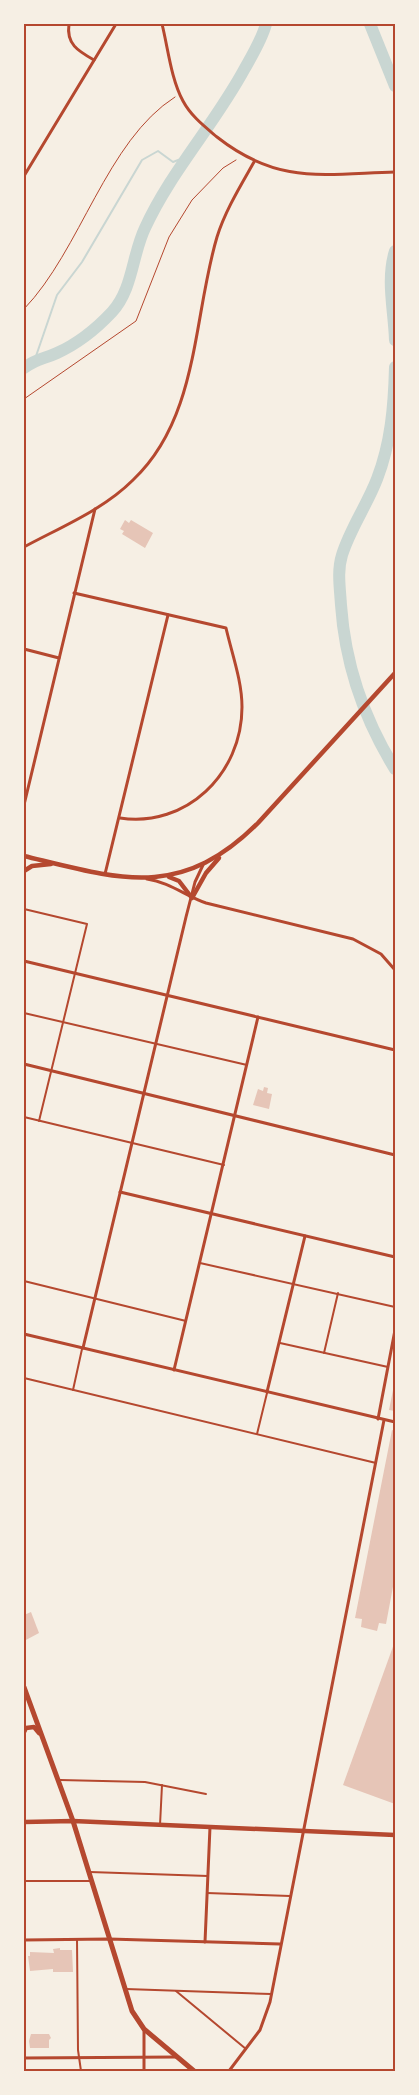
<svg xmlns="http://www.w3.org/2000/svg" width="419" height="2095" viewBox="0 0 419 2095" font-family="'Fira Sans Condensed',sans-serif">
<rect width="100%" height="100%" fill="#f6efe4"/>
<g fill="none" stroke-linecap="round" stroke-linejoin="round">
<polyline stroke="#c9d6d2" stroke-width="2" points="35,359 57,295 82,262 142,160 158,151 173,162 186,157"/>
<g stroke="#c9d6d2" stroke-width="12">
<polyline points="370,24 395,86"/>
<path d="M395,251C386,280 394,310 395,340"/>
<path d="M395,367C394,406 391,443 377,479C367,505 350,529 342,555C337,571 340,588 341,605C345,663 364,719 395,769"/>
<path d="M24,368C39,357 42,360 57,353C77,344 97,328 112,312C133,289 132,255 145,228C171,171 215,124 245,68C253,54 262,39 266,24"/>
</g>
</g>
<g fill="#e6c5b7">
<polygon points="125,520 129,523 131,520 153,533 145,548 122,534 124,531 120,529"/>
<polygon points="264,1087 268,1088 267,1093 272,1094 269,1109 253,1105 258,1089 263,1091"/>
<polygon points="394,1385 395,1385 395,1411 389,1410"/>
<polygon points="392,1430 395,1431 395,1576 386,1624 379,1623 377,1631 361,1627 362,1619 355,1618"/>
<polygon points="31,1612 39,1633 24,1641 24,1615"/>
<polygon points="395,1641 395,1804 343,1785"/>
<polygon points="60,1948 60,1950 72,1950 73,1972 53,1972 53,1969 30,1971 28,1956 30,1956 30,1952 54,1953 53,1949"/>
<polygon points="31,2034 49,2034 51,2038 49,2040 49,2048 30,2048 29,2041"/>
</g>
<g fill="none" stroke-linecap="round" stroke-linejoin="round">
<g stroke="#b5482f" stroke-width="1">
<path d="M24,309C81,250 106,141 175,97"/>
<polyline points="24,399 136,321 169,237 192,200 223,168 236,160"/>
</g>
<g stroke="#b5482f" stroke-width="2">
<polyline points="24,909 87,924 39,1121"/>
<polyline points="24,1013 247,1065"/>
<polyline points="24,1117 224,1165"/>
<polyline points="200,1263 395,1307"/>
<polyline points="24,1281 186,1321"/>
<polyline points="280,1343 388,1367"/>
<polyline points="324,1353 338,1293"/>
<polyline points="24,1378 376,1463"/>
<polyline points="73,1390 82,1349"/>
<polyline points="257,1434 267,1393"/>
<polyline points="60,1780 145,1782 206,1794"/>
<polyline points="160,1825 162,1785"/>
<polyline points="90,1872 208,1876"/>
<polyline points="24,1881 90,1881"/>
<polyline points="207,1893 290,1896"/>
<polyline points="77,1939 78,2050 81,2071"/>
<polyline points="126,1989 271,1994"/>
<polyline points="176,1991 246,2049"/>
</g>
<g stroke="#b5482f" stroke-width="3">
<path d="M69,24C66,44 78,51 94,60"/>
<path d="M162,24C168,48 171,79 183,101C191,116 204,126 217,137C278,185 323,174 395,172"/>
<polyline points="24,176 116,24"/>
<path d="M24,547C61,527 103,510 133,480C199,418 193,317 217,237C225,211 241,185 254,162"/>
<path d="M74,593L226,628C232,654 242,681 242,707C242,774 186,828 120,818"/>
<polyline points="24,649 59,658"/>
<polyline points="24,805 95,509"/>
<polyline points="105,874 168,615"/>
<path d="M147,879C169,882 186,896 206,903L353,939L381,954L395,970"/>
<polyline points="24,961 395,1050"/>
<polyline points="24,1064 395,1155"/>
<polyline points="120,1192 395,1257"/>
<polyline points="24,1334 395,1422"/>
<polyline points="83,1348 186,917 195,882 203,865"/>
<polyline points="174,1370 258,1017"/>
<polyline points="267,1392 305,1236"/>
<polyline points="378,1419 395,1330"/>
<polyline points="24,1940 109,1939 280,1944"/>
<polyline points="205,1942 210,1827"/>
<polyline points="144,2030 144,2071"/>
<polyline points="24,2058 177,2057"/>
<polyline points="229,2071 260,2030 270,2002 384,1420"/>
</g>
<polyline stroke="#b5482f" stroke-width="4.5" points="24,1732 26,1728 34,1727 39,1733"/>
<g stroke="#b5482f" stroke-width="4.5">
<path d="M24,856C119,879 180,901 258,823L395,673"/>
<polyline points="24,871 32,866 51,864"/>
<polyline points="169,877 179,881 192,898 206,873 219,858"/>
<polyline points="24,1822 73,1821 395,1835"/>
</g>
<polyline stroke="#b5482f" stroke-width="5" points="24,1687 73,1821 132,2011 144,2029 194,2071"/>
</g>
<rect width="419" height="2095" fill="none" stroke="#f6efe4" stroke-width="50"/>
<rect x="25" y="25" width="369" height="2045" fill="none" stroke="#b5482f" stroke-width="2"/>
</svg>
